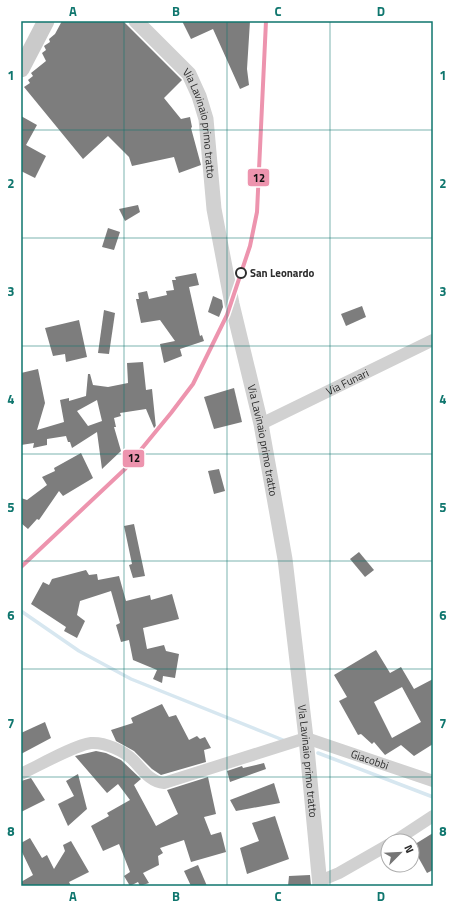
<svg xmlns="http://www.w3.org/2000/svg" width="454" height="907" viewBox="0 0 454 907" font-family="'Titillium Web',sans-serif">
<rect width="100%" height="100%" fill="#fff"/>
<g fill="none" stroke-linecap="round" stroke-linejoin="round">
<g stroke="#d7e7f0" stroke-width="3.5">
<polyline points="21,611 79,651 131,679 283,740"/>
<polyline points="318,753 433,797"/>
</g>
</g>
<g fill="#7d7d7d" fill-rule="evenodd">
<polygon points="62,21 123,21 182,80 164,98 181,119 190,117 192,127 191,128 201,165 179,173 174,157 132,166 129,157 108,136 83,159 24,87 30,83 28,80 33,76 31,73 46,61 42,53 46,50 44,46 50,42 49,39 55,34"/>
<polygon points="182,21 250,21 247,69 249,85 240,89 213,29 191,39"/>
<polygon points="21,116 37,125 26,145 46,156 35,178 21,171"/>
<polygon points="138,205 140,212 125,221 119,209"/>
<polygon points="108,228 120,232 114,250 102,247"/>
<polygon points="196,273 199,285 189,287 200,336 202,335 204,341 180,349 182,356 164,363 160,344 175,341 160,320 141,323 136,299 139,299 138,293 147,291 149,299 167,295 166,291 174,290 172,280 176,280 175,277"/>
<polygon points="213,296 222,300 223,307 219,317 208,312"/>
<polygon points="362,306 366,317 346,326 341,314"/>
<polygon points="104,310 115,313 109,354 98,353"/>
<polygon points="79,320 87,357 66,362 65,354 53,356 45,328"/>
<path d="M143,362L146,390L152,389L156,428H154L146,409L120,413L121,416L114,418L116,427H114L121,451L102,469L97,432L72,448L70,442H68L66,436L47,439V445L33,448L34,443L21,445L22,398L21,373L38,369L45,403L37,430L64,422L60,400L69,398V401L86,396L88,374H90L93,385L108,387L128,383L127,363ZM97,400L102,421L88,426L77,411Z"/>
<polygon points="234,388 242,422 214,429 204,397"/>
<polygon points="81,453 93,478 63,496 59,491 39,520 37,519 28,529 21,523 21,498 27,500 47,485 42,477 55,471 54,468"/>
<polygon points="219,469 225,491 214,494 208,471"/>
<polygon points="134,524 145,576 133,578 129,565 132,564 124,526"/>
<polygon points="359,552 374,570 365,577 350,559"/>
<polygon points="86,570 89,575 97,574 98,580 119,576 126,601 150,595 151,600 172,594 179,619 143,628 147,649 164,645 166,651 179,654 175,678 163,676 162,683 153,679 157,670 133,660 129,640 121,642 116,625 120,623 111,591 80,601 77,615 85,621 77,638 64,631 66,627 31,604 43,582 49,585 52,579"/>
<path d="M376,650L390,673L401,667L414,689L433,679V744L414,756L401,745L385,755L374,742L372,744L361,734L358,735L339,701L347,697L334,675ZM402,687L421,722L392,738L374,702Z"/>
<polygon points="162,704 169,717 176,715 189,740 197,736 200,739 205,737 211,748 204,750 206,762 161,775 152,769 134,751 116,741 111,730 133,723 131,718"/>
<polygon points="45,722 51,738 21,754 21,733"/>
<polygon points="96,751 106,753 121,760 141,779 134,785 156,826 178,814 167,790 208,777 216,814 204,817 211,835 221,832 226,852 191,862 184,840 160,848 163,853 158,856 159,865 143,873 149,883 140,886 138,882 130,886 124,876 130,872 119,844 103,851 91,826 109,816 107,813 130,800 118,784 107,793 75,756"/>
<polygon points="264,763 266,769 230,782 227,771 242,766 243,768"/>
<polygon points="78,774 87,809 68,826 58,804 74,796 66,781"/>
<polygon points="31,778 45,800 21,812 21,781"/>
<polygon points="274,783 280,803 236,811 230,800"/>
<polygon points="275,816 289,859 247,874 240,848 259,841 252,823"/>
<polygon points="433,833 433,870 427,873 412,846"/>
<polygon points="30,838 42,858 47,855 54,869 65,851 63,845 71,841 89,872 69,882 71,886 21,886 21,882 33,875 21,850 21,843"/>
<polygon points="198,865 207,886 191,886 184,871"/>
<polygon points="310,875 311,886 288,886 289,876"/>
</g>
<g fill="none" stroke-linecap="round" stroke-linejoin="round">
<g stroke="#d1d1d1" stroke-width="12">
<path id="s1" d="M261,424L433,340"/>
<path id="s2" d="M21,774C38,766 75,745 91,743C105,742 124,751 133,760C142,769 150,782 164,783L306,738L433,781"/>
<polyline points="395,841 433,816"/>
<polyline points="320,881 339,873 388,845"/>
</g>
<path stroke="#d1d1d1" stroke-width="15" id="s3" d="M136,21L189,74L199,96L206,119L214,209L232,304L261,424L285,559L306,738L320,886"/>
<polyline stroke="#cacaca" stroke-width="17" points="21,69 46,21"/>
<g stroke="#fff" stroke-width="7">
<polyline id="rail-1" points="21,567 125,469 171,413 193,384 227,315 250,246 257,212 266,21"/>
</g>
<use href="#rail-1" stroke="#ed94ae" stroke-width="4"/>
</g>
<path fill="none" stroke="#0f766e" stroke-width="1" stroke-opacity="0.55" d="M124,21V886M227,21V886M330,21V886M21,130H433M21,238H433M21,346H433M21,454H433M21,561H433M21,669H433M21,777H433"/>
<circle fill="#fff" stroke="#2c2c2c" stroke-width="2" cx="241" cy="273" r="5"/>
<g text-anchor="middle" stroke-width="4" stroke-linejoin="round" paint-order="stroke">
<g font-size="11" fill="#2c2c2c" stroke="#fff">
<text dy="4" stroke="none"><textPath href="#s3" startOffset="126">Via Lavinaio primo tratto</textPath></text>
<text dy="4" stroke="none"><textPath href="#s1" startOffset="96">Via Funari</textPath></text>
<text dy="4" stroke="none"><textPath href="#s3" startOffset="450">Via Lavinaio primo tratto</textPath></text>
<text dy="4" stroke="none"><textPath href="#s2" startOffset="379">Giacobbi</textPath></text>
<text dy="4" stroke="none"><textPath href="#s3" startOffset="774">Via Lavinaio primo tratto</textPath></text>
</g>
<g font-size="11" font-weight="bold" fill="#2c2c2c" stroke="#fff" text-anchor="start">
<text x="250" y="277">San Leonardo</text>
</g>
</g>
<g stroke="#fff" stroke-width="1.5">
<rect x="247" y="168" width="23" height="19" rx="4" fill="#ed94ae"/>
<rect x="122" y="449" width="23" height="19" rx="4" fill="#ed94ae"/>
</g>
<g font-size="11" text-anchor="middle" font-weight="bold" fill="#111">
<text x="259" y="182">12</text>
<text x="134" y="462">12</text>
</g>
<rect width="454" height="907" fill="none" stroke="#ffffff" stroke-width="44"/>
<g transform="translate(400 853) rotate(66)"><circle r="19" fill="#ffffff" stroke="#ababab"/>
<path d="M0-3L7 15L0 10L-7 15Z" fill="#767676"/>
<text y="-6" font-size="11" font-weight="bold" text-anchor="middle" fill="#2c2c2c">N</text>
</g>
<rect x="22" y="22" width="410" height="863" fill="none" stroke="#0f766e" stroke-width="1.5"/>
<g font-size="13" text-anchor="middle" font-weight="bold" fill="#0f766e">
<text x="73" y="16">A</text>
<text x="176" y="16">B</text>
<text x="278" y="16">C</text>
<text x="381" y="16">D</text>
<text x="11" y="80">1</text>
<text x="443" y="80">1</text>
<text x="11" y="188">2</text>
<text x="443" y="188">2</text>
<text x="11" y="296">3</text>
<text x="443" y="296">3</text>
<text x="11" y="404">4</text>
<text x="443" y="404">4</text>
<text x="11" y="512">5</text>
<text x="443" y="512">5</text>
<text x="11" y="620">6</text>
<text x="443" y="620">6</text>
<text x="11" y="728">7</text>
<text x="443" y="728">7</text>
<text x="11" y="836">8</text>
<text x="443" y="836">8</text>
<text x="73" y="901">A</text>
<text x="176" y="901">B</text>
<text x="278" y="901">C</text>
<text x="381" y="901">D</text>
</g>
</svg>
